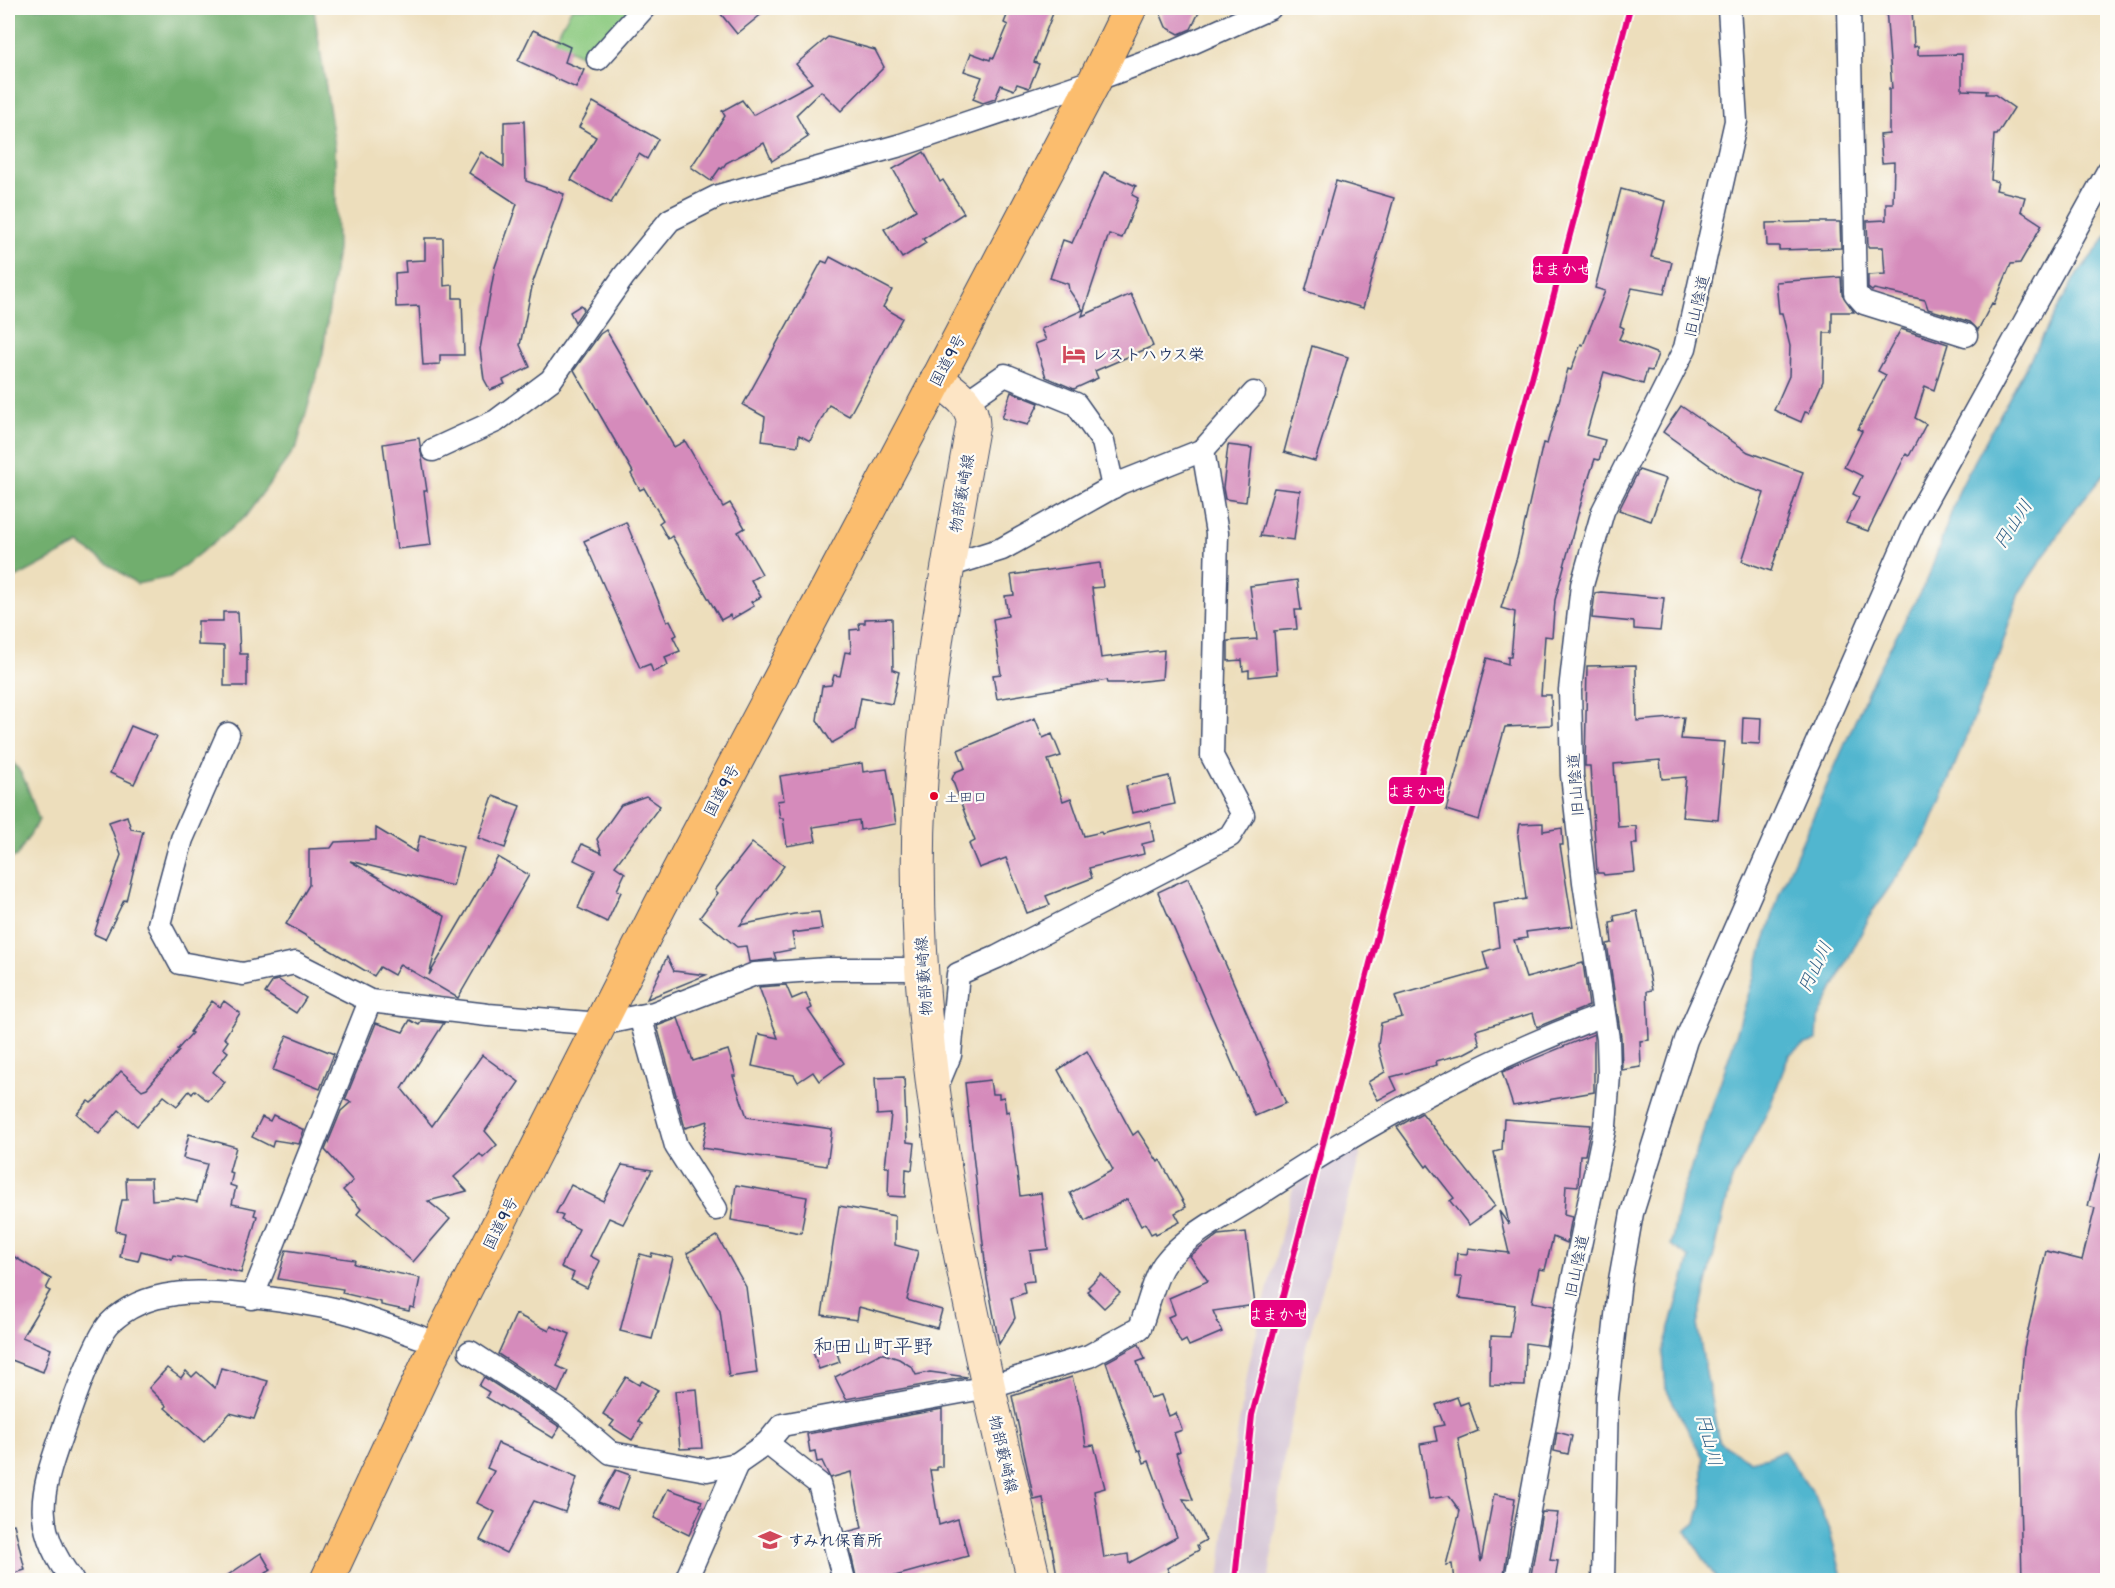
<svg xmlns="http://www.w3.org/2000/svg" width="2115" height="1588" viewBox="0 0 2115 1588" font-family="'Balsamiq Sans','Klee One',sans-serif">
<rect width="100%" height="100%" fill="#fdfcf7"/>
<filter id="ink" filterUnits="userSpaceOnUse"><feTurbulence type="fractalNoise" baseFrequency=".0167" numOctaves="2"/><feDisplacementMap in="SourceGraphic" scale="12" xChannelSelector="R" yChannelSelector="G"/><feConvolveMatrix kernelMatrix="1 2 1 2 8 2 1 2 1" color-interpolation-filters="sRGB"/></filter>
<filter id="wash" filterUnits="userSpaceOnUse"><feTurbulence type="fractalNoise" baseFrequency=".008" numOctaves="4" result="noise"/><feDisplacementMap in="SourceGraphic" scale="24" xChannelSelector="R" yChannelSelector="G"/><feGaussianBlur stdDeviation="1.35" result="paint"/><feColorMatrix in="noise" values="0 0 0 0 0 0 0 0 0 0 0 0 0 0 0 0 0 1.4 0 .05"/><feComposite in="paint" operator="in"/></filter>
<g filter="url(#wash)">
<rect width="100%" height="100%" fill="#eddebc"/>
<polygon fill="#cfbdd0" points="1351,1148 1361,1153 1306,1347 1283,1463 1269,1580 1219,1580 1231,1471 1249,1364 1293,1187"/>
<polygon fill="#8cca80" stroke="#547c6f" stroke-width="1.5" points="572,8 627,8 631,9 587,58 553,42"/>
<g fill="#71ae6e" stroke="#466e66" stroke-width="1.5">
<polygon points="8,8 311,8 314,10 335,146 337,248 323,353 297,446 245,517 170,577 137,584 79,544 8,582"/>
<path d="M8,759C25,769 32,802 39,820L17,856L8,860Z"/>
</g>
<polygon fill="#51b6cf" stroke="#367296" stroke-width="1.5" points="2107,236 2107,471 2076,508 2019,593 1998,658 1927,834 1872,912 1818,1019 1817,1041 1805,1044 1789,1055 1769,1109 1732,1179 1697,1325 1719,1442 1750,1461 1768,1457 1783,1450 1816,1498 1831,1535 1843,1580 1717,1580 1686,1531 1696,1523 1703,1498 1703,1458 1666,1389 1663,1351 1690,1258 1671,1245 1680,1200 1731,1051 1780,892 1876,673 1928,578 1960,488 2074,279"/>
<g id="blocks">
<g fill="#d58bbb">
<polygon points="716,8 769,8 737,34"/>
<polygon points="1010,8 1055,8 1034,62 1039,64 1029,88 1017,84 1014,90 1001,85 995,99 983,103 973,99 982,77 964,71 971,53 990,60 991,57 994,58 1008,25 1004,23"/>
<polygon points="1164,8 1201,8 1191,29 1179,34 1166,27 1161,15"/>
<polygon points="1886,8 1912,8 1914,47 1918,46 1918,55 1962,54 1962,90 1987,91 1986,94 1994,94 2014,108 1997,135 1994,135 1991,180 1998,182 1996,190 2025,197 2021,211 2042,225 2020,263 2011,264 1994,304 1992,303 1978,330 1970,322 1928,309 1925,300 1874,289 1872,291 1868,288 1868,275 1885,274 1883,247 1868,247 1867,221 1886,220 1886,203 1893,203 1894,162 1882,163 1880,135 1889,134 1889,89 1892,89"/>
<polygon points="533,30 570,47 565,62 584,70 576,88 518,61"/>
<polygon points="828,37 875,50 884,67 841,111 821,91 796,115 808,137 772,161 764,143 726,163 722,169 720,168 711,181 691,167 725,116 722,111 742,100 753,115 812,83 796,64"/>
<polygon points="593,102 658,139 647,159 639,154 611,203 571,180 596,137 579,127"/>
<polygon points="524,121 526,181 564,194 533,282 520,345 530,367 503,380 505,384 490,390 484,379 480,349 495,267 517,204 469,173 481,152 504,167 504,122"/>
<polygon points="924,152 940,182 943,180 964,213 923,239 926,243 902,258 884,229 916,210 893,169"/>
<polygon points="1104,172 1136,186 1132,195 1138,198 1122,238 1109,234 1082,316 1131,294 1153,346 1095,371 1098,378 1074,389 1046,377 1035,344 1046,340 1041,329 1083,310 1069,290 1068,284 1050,278 1063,240 1072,243"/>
<polygon points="1336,181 1394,198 1363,308 1305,291"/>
<polygon points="1621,189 1665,201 1651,257 1672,262 1664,294 1632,288 1620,326 1624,328 1619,339 1658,354 1652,371 1647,370 1643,384 1604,372 1586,435 1605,440 1599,460 1595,459 1584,492 1555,600 1552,637 1545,636 1541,695 1551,695 1552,725 1505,727 1479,820 1446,810 1487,658 1508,664 1508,657 1511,657 1515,612 1501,608 1517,557 1543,443 1547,444 1568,369 1571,370 1581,344 1583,345 1605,291 1595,288"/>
<polygon points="1811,222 1840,222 1841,248 1779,250 1779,246 1767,246 1766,223"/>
<polygon points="425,238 443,238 444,286 453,285 453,298 462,298 464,355 440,355 440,364 423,365 419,306 396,307 395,273 406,272 405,261 425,260"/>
<polygon points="830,257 892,290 883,307 902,318 849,416 829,405 810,441 799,435 798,446 762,441 765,417 743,405 822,261 827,263"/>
<polygon points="1841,277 1842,294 1854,312 1832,312 1832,333 1824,333 1823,381 1809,413 1805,412 1801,422 1774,410 1789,376 1790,346 1782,313 1779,313 1776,282"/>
<polygon points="581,305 584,309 575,322 570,312"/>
<polygon points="1901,329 1948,344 1934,390 1925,386 1915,418 1926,424 1909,456 1906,454 1868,531 1846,523 1859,497 1853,494 1862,476 1844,467 1862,431 1858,429 1886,375 1878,371"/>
<polygon points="606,330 674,447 685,441 723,507 730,503 745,528 738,532 762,574 751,580 761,597 751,602 754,606 732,619 730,615 721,620 672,536 668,539 659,523 663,520 644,488 640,490 631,474 633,472 574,370 600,334"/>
<polygon points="1312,346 1348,357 1315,461 1284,452"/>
<polygon points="1011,392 1039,403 1028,425 1002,418"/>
<polygon points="1681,406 1748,452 1803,472 1771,571 1742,561 1764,493 1735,483 1663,432"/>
<polygon points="419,438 427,491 424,491 431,545 397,549 383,444"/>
<polygon points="1228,445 1252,448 1246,502 1225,499 1223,488"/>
<polygon points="1639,470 1666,479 1651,521 1619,510"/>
<polygon points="1274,488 1300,491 1294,540 1260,536"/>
<polygon points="626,522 667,622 670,620 677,635 673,637 680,651 665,657 668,665 653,672 650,664 640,668 584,541"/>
<polygon points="1100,563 1103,587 1092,588 1101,658 1164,650 1162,679 1125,683 1108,683 1107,680 997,699 993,675 1001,674 993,619 1008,616 1005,596 1014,595 1011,575"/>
<polygon points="1297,580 1301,610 1295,610 1297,629 1274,631 1277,674 1249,677 1249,670 1243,671 1242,660 1228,661 1228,641 1257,639 1250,586"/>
<polygon points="1601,592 1664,598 1660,631 1634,629 1634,622 1592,618 1595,593"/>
<polygon points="223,612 238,612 240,654 247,654 247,686 224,686 224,646 198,645 198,621 223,621"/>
<polygon points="892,618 893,670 899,672 892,704 861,698 855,730 832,743 817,720 822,686 831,685 834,675 840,676 845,652 851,653 850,630 860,629 859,623 865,623 865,619"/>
<polygon points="1636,665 1637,721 1684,717 1681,739 1725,742 1718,820 1682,817 1686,777 1662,779 1660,760 1614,764 1618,827 1636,826 1637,844 1632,844 1635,872 1604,875 1603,873 1597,873 1590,766 1585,766 1587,666"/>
<polygon points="1743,717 1761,718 1760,744 1742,743"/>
<polygon points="1035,718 1043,738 1052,734 1061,756 1048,760 1063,801 1071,798 1084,836 1101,832 1102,834 1150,821 1154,841 1142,844 1144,854 1089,868 1092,878 1046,896 1050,905 1027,913 1006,858 979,868 969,844 975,841 952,779 955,772 965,768 958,750"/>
<polygon points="131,726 156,736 134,784 110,773"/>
<polygon points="862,763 863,772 887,769 896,824 860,830 859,820 813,827 816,841 787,846 783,818 780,818 777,801 784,800 780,776"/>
<polygon points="1169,776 1175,804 1132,813 1126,786"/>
<polygon points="493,796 520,806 505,848 478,838"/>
<polygon points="646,796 660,806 615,866 625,873 617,890 621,892 607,922 578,908 595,870 574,860 582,844 602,853 597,839 621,805"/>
<polygon points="127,816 131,829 143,831 126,901 124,900 105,939 94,934 121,855 109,822"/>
<polygon points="1543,823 1543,831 1562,828 1563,845 1560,845 1573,926 1526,932 1527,938 1514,940 1526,978 1583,963 1589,1006 1537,1027 1533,1013 1476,1030 1480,1045 1463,1054 1436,1061 1437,1065 1391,1077 1397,1090 1378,1100 1368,1082 1385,1072 1378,1046 1381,1023 1402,1017 1395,996 1488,970 1483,952 1499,947 1494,904 1526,899 1518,836 1520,824"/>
<polygon points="376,828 416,852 420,836 463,847 453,886 350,861 445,916 429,975 498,857 529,875 458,998 400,964 394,975 380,967 374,976 286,924 309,885 309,849 331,848 335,842 376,840"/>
<polygon points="752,843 784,866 740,925 794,914 819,912 822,929 792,933 795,949 774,953 776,959 749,962 746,946 737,947 700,917 718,893 715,890"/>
<polygon points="1188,878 1286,1103 1255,1116 1158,892"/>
<polygon points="1637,911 1652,990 1647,991 1649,1040 1640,1041 1641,1067 1622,1070 1621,1037 1607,944 1612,943 1610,923 1615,922 1614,916"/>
<polygon points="667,957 674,971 706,975 647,999"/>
<polygon points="279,980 306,998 296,1013 265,993 273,981"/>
<polygon points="786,985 792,999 806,993 812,1008 808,1010 844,1063 819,1081 813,1072 798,1082 794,1075 752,1066 759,1034 778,1038 759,987"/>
<polygon points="212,1001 220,1007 224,1001 240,1013 224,1038 228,1041 223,1048 228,1052 213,1072 225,1082 208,1101 195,1090 192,1094 189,1091 177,1106 164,1096 137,1126 119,1110 99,1134 77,1114 88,1101 91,1103 99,1096 121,1071 142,1090 147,1088 179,1051 177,1050 192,1033 190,1032"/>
<polygon points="678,1018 693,1061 728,1050 736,1076 733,1076 747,1117 832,1129 827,1166 702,1148 708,1121 685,1128 657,1026"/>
<polygon points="410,1020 419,1025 422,1021 444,1023 402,1089 432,1126 482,1055 519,1082 485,1131 497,1145 483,1158 480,1154 454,1177 467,1191 428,1201 450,1219 413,1262 357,1214 361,1209 343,1190 353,1181 325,1150 341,1111 351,1102 345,1100 376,1023 403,1032"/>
<polygon points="1594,1034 1594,1092 1513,1106 1502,1072"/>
<polygon points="287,1035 334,1054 320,1089 273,1070"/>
<polygon points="1087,1051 1133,1135 1138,1131 1158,1162 1160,1160 1186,1207 1175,1213 1180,1222 1156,1234 1155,1232 1151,1234 1145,1223 1141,1226 1127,1199 1085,1221 1070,1193 1113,1170 1058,1070"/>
<polygon points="904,1077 907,1142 915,1143 912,1170 906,1169 905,1197 888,1196 889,1167 885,1167 891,1114 877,1115 875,1078"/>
<polygon points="990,1080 992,1094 999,1094 999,1098 1004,1097 1006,1112 1009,1111 1020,1196 1041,1193 1048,1249 1030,1251 1034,1281 1023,1282 1025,1293 1011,1298 1015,1318 999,1344 987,1279 965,1083"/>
<polygon points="1422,1113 1495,1206 1469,1225 1450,1201 1454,1198 1428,1165 1426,1167 1397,1127"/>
<polygon points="273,1115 304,1130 299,1144 274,1140 272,1147 252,1137 262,1117 270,1121"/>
<polygon points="1504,1119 1591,1125 1585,1155 1580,1155 1578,1186 1566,1185 1564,1215 1572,1217 1567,1243 1553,1237 1545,1270 1539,1269 1532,1302 1554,1306 1546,1346 1526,1343 1525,1386 1490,1385 1491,1336 1510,1337 1515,1305 1459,1298 1462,1277 1455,1277 1457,1253 1467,1254 1468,1248 1509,1253 1499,1211 1509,1225 1494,1152 1502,1150"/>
<polygon points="189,1134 236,1147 229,1172 233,1173 230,1185 236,1187 232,1204 256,1209 254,1215 257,1216 241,1273 184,1257 173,1255 172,1259 141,1251 138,1261 120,1257 125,1233 116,1231 116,1227 122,1200 127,1200 126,1178 151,1178 152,1200 177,1198 197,1202 207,1164 183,1158"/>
<polygon points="2101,1154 2108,1155 2108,1458 2102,1458 2104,1500 2108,1499 2108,1581 2022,1581 2018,1411 2024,1348 2046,1251 2082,1260 2095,1208 2088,1206"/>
<polygon points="622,1165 652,1170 623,1224 609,1218 590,1256 600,1261 587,1288 571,1280 574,1273 561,1267 579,1229 561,1220 563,1216 556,1213 571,1185 603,1201"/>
<polygon points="736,1185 807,1197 801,1233 731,1220"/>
<polygon points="839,1206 895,1216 895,1245 918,1251 907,1300 942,1310 937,1328 859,1307 857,1320 822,1315"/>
<polygon points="1246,1232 1255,1305 1213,1311 1222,1332 1189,1346 1186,1340 1181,1343 1168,1317 1175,1314 1169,1298 1208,1281 1190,1256 1218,1235"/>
<polygon points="717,1236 746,1287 757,1373 729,1377 720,1311 687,1253"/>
<polygon points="286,1250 355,1260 354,1264 420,1278 414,1308 410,1307 409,1311 381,1305 381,1302 342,1293 343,1289 278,1279"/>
<polygon points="8,1253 51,1279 46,1289 50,1291 22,1337 51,1349 43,1372 9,1359 8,1361"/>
<polygon points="652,1253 673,1258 652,1339 620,1331 640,1254 651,1257"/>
<polygon points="1101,1274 1120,1293 1104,1308 1087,1291 1090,1289 1088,1287"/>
<polygon points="516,1314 549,1331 551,1326 570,1334 557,1366 568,1371 558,1393 498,1354"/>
<polygon points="834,1344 840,1362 819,1369 813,1352"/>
<polygon points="1139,1344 1145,1359 1137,1362 1150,1398 1161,1395 1169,1416 1176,1413 1182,1430 1174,1433 1180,1451 1176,1453 1193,1500 1183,1499 1206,1540 1197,1545 1199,1550 1167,1568 1169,1572 1154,1581 1058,1581 1043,1498 1034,1500 1012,1396 1072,1377 1080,1406 1086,1446 1094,1445 1105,1488 1094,1491 1104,1558 1128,1554 1129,1563 1177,1537 1149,1461 1144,1463 1140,1450 1137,1451 1106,1362"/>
<polygon points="881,1353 899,1359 912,1367 916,1375 930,1372 967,1377 846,1399 835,1377"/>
<polygon points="167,1368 181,1378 186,1371 192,1377 197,1372 215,1388 221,1368 268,1381 254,1419 230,1413 204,1442 165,1408 167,1406 149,1388"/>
<polygon points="484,1377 560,1427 553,1438 486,1397 489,1392 479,1386"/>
<polygon points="626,1377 639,1385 642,1381 658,1390 638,1421 642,1424 632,1440 610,1426 614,1421 603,1414"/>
<polygon points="697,1389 702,1448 680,1449 675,1391"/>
<polygon points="1457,1397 1460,1405 1468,1402 1478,1431 1458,1439 1481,1562 1494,1494 1515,1498 1503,1581 1454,1581 1452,1564 1446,1565 1460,1511 1449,1496 1429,1499 1420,1444 1437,1441 1434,1427 1444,1425 1436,1405"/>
<polygon points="942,1409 942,1467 937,1467 937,1470 930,1470 939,1525 958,1519 968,1556 877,1581 857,1581 846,1532 862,1528 851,1472 830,1478 822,1461 817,1462 815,1451 810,1452 807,1434"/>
<polygon points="1557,1432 1572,1436 1568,1454 1554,1451"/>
<polygon points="498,1443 577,1478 565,1512 534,1501 506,1553 480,1540 495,1512 477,1503 494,1471 487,1468"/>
<polygon points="616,1470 630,1475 617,1509 598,1502"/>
<polygon points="668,1489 702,1501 700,1506 702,1507 689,1535 654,1518"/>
<polygon points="1542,1512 1558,1513 1550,1560 1558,1561 1555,1581 1530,1581"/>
<polygon points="14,1524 25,1570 8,1575 8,1525"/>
<polygon points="261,1553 271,1570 254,1581 219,1581"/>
</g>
</g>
</g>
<g filter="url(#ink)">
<use href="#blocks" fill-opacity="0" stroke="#3a496c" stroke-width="1.5"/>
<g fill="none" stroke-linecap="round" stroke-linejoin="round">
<g stroke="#3a496c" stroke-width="25">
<g id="street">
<polyline points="1849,8 1855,293 1864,303 1966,335"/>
<polyline points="598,59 644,8"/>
<polyline points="966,402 1005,375 1076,404 1103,442 1113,487"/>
<polyline points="433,450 496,421 551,380 624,276 670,220 718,196 901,145 1095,80 1174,51 1270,8"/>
<polyline points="948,566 1002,549 1120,483 1203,450 1254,393"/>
<polyline points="228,734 182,839 159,924 180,963 243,974 295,963 370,1001 488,1015 601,1024 654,1013 755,974 828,969 922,969"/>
<polyline points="640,1016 676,1146 716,1209"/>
<polyline points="935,1091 950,1055 958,974 997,957 1230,836 1243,815 1212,756 1217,533 1203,450"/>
<polyline points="252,1298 370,1001"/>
<path d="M470,1352L565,1414L611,1453L707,1470L737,1464L767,1443L782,1425L988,1387L1089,1356L1140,1328C1147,1310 1154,1278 1164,1264C1186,1235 1225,1216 1255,1197C1365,1125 1481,1060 1604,1015"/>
<polyline points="767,1443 819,1484 844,1580"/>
<path d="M72,1580C32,1527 40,1495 61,1436C69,1413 95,1338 110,1323C127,1306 151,1297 175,1294C212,1288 305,1302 342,1311C368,1318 394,1328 420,1337"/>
<polyline points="686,1580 737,1464"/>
<polyline points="1516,1580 1564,1322 1605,1126 1609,1075 1608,1039 1584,882 1572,775 1570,690 1582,585 1603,511 1685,348 1736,121 1729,8"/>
<polyline points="1603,1580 1607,1397 1620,1280 1632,1213 1686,1040 1913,524 2108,171"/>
</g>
</g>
<g stroke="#3a496c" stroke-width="35">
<path id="secondary" d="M937,379C953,392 973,402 973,424C951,548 927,671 920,797C906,1064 973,1323 1034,1580"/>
</g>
<g stroke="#3a496c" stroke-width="35">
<polyline id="highway" points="327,1580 428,1363 660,906 1095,80 1130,8"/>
</g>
<use href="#street" stroke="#fff" stroke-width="22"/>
<use href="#secondary" stroke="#fde5c5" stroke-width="33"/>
<use href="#highway" stroke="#fbbd6e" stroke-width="33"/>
<g stroke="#fdfcf7" stroke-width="10">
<polyline id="rail-1" points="1235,1580 1252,1415 1398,856 1532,378 1630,8"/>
</g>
<use href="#rail-1" stroke="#e5007d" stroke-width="6"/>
</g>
</g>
<defs>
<g id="hotel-bare" transform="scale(1.8)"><path d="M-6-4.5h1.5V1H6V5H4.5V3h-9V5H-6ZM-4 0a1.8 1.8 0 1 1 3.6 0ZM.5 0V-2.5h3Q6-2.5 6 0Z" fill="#d1495b" stroke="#fdfcf7" stroke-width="2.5" paint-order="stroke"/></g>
<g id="school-bare" transform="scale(1.8)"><path d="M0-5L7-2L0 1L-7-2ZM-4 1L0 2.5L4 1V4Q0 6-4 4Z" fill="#d1495b" stroke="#fdfcf7" stroke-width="2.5" paint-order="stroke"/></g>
</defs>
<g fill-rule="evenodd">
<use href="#hotel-bare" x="1074" y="354"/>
<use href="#school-bare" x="770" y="1540"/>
</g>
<circle fill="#e4002b" stroke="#fdfcf7" stroke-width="2" cx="934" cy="796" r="5"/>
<g text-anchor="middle" stroke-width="4.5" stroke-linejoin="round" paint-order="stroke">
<g font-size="14" fill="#1b2f5e" stroke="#fdfcf7" text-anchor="start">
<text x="945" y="802">土田口</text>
</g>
<g font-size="16" fill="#1b2f5e" stroke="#fdfcf7">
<text transform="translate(1696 306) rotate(-77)" y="6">旧山陰道</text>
<text transform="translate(947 360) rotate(-62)" y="6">国道9号</text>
<text transform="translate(961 493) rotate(-80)" y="6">物部藪崎線</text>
<text transform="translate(1575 785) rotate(-94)" y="6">旧山陰道</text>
<text transform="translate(721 790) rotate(-62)" y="6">国道9号</text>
<text transform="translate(923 976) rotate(-94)" y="6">物部藪崎線</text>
<text transform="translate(500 1223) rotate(-63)" y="6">国道9号</text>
<text transform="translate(1576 1266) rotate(-78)" y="6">旧山陰道</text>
<text transform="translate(1004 1454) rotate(77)" y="6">物部藪崎線</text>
</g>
<g font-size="16" font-weight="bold" fill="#1b2f5e" stroke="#fdfcf7" text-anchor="start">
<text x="1092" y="360">レストハウス栄</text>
<text x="788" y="1546">すみれ保育所</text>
</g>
<g font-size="18" font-style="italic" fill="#2e5e86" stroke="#fdfcf7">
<text transform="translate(2013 524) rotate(-57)" y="6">円山川</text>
<text transform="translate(1815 967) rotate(-64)" y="6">円山川</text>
<text transform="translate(1709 1440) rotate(75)" y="6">円山川</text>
</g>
<g font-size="20" fill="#1b2f5e" stroke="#fdfcf7">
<text x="873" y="1353">和田山町平野</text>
</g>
</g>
<g stroke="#fdfcf7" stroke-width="2">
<rect x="1532" y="255" width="57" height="29" rx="6" fill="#e5007d"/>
<rect x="1388" y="776" width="57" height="29" rx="6" fill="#e5007d"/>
<rect x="1250" y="1299" width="57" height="29" rx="6" fill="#e5007d"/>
</g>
<g font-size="16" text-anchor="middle" font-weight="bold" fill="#fff">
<text x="1561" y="275">はまかぜ</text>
<text x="1416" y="797">はまかぜ</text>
<text x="1278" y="1320">はまかぜ</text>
</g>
<rect width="2115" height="1588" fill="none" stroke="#fdfcf7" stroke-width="30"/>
</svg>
